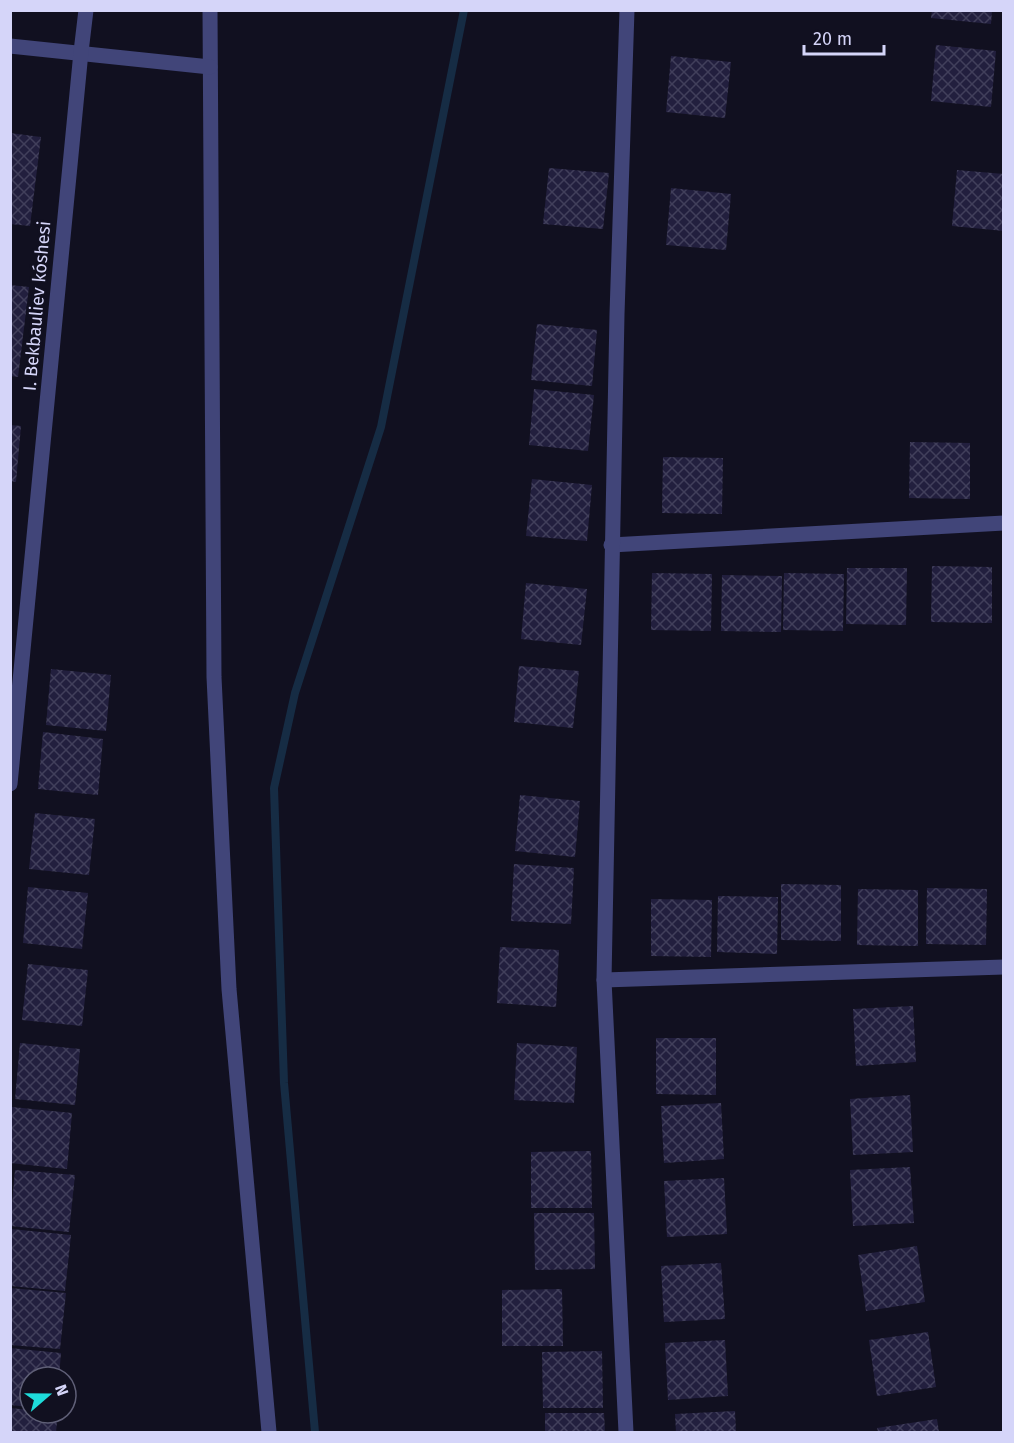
<svg xmlns="http://www.w3.org/2000/svg" width="1014" height="1443" viewBox="0 0 1014 1443" font-family="'Fira Sans',sans-serif">
<defs>
<pattern id="building-cross-hatch" width="8" height="8" patternUnits="userSpaceOnUse" patternTransform="scale(1.5)"><rect width="8" height="8" fill="#221f3e"/><path d="M0 0l8 8M0 8l8-8" fill="none" stroke="#413f5b"/></pattern>
</defs>
<rect width="100%" height="100%" fill="#111020"/>
<g fill="none" stroke-linecap="round" stroke-linejoin="round">
<polyline stroke="#162c44" stroke-width="8" points="315,1432 284,1083 274,788 295,693 381,427 464,10"/>
</g>
<g fill="url(#building-cross-hatch)">
<polygon points="932,10 992,10 991,24 931,18"/>
<polygon points="936,45 996,51 991,107 931,101"/>
<polygon points="671,56 731,62 725,118 666,112"/>
<polygon points="10,133 41,137 30,226 10,224"/>
<polygon points="549,168 609,173 603,229 543,224"/>
<polygon points="957,170 1004,174 1004,231 952,226"/>
<polygon points="671,188 731,194 726,250 666,245"/>
<polygon points="10,285 29,287 18,377 10,376"/>
<polygon points="537,324 597,330 592,386 531,380"/>
<polygon points="534,389 594,395 588,451 529,445"/>
<polygon points="10,425 21,426 16,482 10,481"/>
<polygon points="910,442 970,443 970,499 909,498"/>
<polygon points="663,457 723,458 722,514 662,513"/>
<polygon points="532,479 592,485 587,541 526,536"/>
<polygon points="932,566 992,567 992,623 931,622"/>
<polygon points="847,568 907,568 906,625 846,624"/>
<polygon points="652,573 712,574 711,631 651,630"/>
<polygon points="784,573 844,574 843,631 783,630"/>
<polygon points="722,575 782,576 781,632 721,631"/>
<polygon points="526,583 587,589 581,645 521,639"/>
<polygon points="519,666 579,671 573,728 514,722"/>
<polygon points="51,669 111,675 106,731 46,725"/>
<polygon points="43,732 103,739 98,795 38,789"/>
<polygon points="520,795 580,801 575,857 515,851"/>
<polygon points="35,813 95,819 89,875 29,869"/>
<polygon points="514,864 574,868 571,924 511,921"/>
<polygon points="781,884 841,885 841,941 781,940"/>
<polygon points="28,887 88,893 82,949 23,943"/>
<polygon points="927,888 987,889 986,945 926,944"/>
<polygon points="858,889 918,890 918,946 857,945"/>
<polygon points="718,896 778,897 777,954 717,952"/>
<polygon points="651,899 712,900 711,957 651,956"/>
<polygon points="500,947 559,950 556,1007 497,1003"/>
<polygon points="28,964 88,970 82,1026 22,1020"/>
<polygon points="913,1006 916,1062 856,1066 853,1009"/>
<polygon points="656,1038 716,1038 716,1095 656,1094"/>
<polygon points="20,1043 80,1049 75,1105 15,1099"/>
<polygon points="517,1043 577,1047 574,1103 514,1100"/>
<polygon points="910,1095 913,1152 853,1155 850,1099"/>
<polygon points="721,1103 724,1159 664,1163 661,1106"/>
<polygon points="12,1107 72,1113 67,1169 10,1163"/>
<polygon points="591,1151 592,1208 531,1208 531,1152"/>
<polygon points="910,1167 914,1223 853,1226 850,1170"/>
<polygon points="15,1170 75,1175 69,1232 10,1226"/>
<polygon points="724,1178 727,1234 667,1237 664,1181"/>
<polygon points="534,1213 594,1213 595,1269 535,1270"/>
<polygon points="11,1229 71,1235 65,1291 10,1286"/>
<polygon points="917,1246 925,1302 866,1311 858,1255"/>
<polygon points="721,1263 725,1319 664,1322 661,1266"/>
<polygon points="10,1288 66,1293 60,1349 10,1345"/>
<polygon points="562,1289 563,1346 502,1346 502,1290"/>
<polygon points="928,1332 936,1387 877,1396 869,1340"/>
<polygon points="725,1340 728,1396 668,1400 665,1343"/>
<polygon points="10,1348 61,1353 59,1377 30,1377 30,1407 10,1405"/>
<polygon points="602,1351 603,1408 543,1408 542,1352"/>
<polygon points="10,1408 30,1410 30,1413 58,1413 56,1432 10,1432"/>
<polygon points="735,1411 736,1432 676,1432 675,1414"/>
<polygon points="545,1413 604,1413 605,1432 545,1432"/>
<polygon points="937,1419 939,1432 878,1432 877,1428"/>
</g>
<g fill="none" stroke-linecap="round" stroke-linejoin="round">
<g stroke="#414579" stroke-width="15">
<polyline points="210,10 214,677 229,989 269,1432"/>
<polyline points="10,46 210,67"/>
<polyline points="611,545 1004,523"/>
<polyline points="10,784 81,52 86,10"/>
<polyline points="604,980 1004,967"/>
<polyline points="626,1432 604,980 617,314 627,10"/>
</g>
</g>
<g text-anchor="middle" stroke-width="5" stroke-linejoin="round" paint-order="stroke">
<g font-size="18" fill="#d5d5f9" stroke="#111020">
<text transform="translate(37 306) rotate(-85)" y="6">I. Bekbauliev kóshesi</text>
</g>
</g>
<rect width="1014" height="1443" fill="none" stroke="#d5d5f9" stroke-width="24"/>
<g transform="translate(48 1395) rotate(70)"><circle r="28" fill="#111020" stroke="#5f5f77" stroke-width="1.5"/>
<path d="M0-4.5L10 22L0 15L-10 22Z" fill="#1edcdb"/>
<text y="-9" font-size="16" font-weight="bold" text-anchor="middle" fill="#d5d5f9">N</text>
</g>
<path d="M804 45v9h80v-9" fill="none" stroke="#d5d5f9" stroke-width="3"/>
<text x="813" y="45" font-size="18" fill="#d5d5f9" stroke="#111020" stroke-width="4.5" paint-order="stroke">20 m</text>
</svg>
